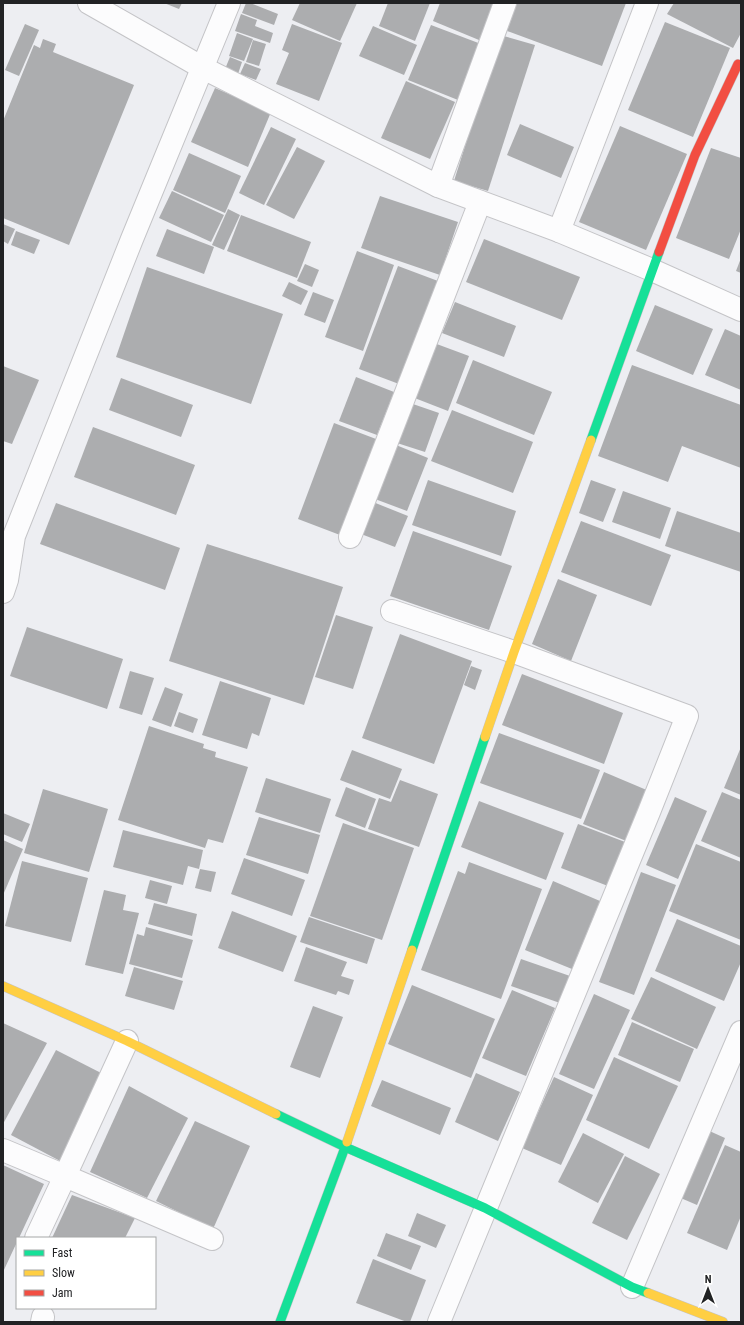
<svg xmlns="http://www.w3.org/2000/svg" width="744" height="1325" viewBox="0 0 744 1325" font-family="'Roboto Condensed',sans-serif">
<rect width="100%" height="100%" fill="#edeef2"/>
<g fill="#acadaf">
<polygon points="164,3 182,3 179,9"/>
<polygon points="246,3 250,3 278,14 274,25 242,13"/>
<polygon points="300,3 357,3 340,41 292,20"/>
<polygon points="388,3 430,3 415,41 379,26"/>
<polygon points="440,3 495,3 479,40 433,21"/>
<polygon points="517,3 626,3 602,66 507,31"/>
<polygon points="674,3 741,3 741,33 733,48 667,14"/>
<polygon points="241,14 257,20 255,26 273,33 270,43 235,31"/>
<polygon points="665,22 730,48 693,137 628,110"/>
<polygon points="25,24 39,30 19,76 5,70"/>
<polygon points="292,24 342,43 319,101 276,84 289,53 282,50"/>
<polygon points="431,25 481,44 458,100 408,80"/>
<polygon points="373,26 417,45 404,75 359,56"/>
<polygon points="237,33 253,39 244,61 229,56"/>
<polygon points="500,35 535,45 488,191 454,181"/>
<polygon points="43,39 56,44 53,52 134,85 69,245 3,218 3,121 34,45 40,48"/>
<polygon points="253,40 266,44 259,66 246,62"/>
<polygon points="230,57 242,62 238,74 225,69"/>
<polygon points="245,63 261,69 256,80 240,74"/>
<polygon points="406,81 455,102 430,159 381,138"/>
<polygon points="215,88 271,112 248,167 191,142"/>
<polygon points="520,124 574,147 561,178 507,155"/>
<polygon points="620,126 687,154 646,250 579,222"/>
<polygon points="271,127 296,139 264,205 239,193"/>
<polygon points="297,147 325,161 294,219 266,205"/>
<polygon points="711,148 741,158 741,229 729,259 676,238"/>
<polygon points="189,153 241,176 225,213 173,190"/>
<polygon points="172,191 224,215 211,242 159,218"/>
<polygon points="380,196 458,222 440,275 361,248"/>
<polygon points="228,209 240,215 224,250 212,245"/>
<polygon points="241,215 311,242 297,278 227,251"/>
<polygon points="3,224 15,229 8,244 3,241"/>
<polygon points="167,229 214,247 204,274 156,256"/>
<polygon points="16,231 40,240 34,254 11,245"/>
<polygon points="484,239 580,277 562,320 466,282"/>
<polygon points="357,251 394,265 363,351 325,337"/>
<polygon points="741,258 741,273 736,271"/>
<polygon points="305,264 319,270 312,287 297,281"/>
<polygon points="398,266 438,281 399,384 359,369"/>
<polygon points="147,267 283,314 251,404 116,357"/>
<polygon points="289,282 308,291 301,305 282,296"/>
<polygon points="313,292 334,300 325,323 304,315"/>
<polygon points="455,302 516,326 504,357 442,333"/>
<polygon points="655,305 713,329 693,375 636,351"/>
<polygon points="725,329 741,336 741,390 705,375"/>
<polygon points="434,343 469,356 448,411 412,397"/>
<polygon points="473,360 552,392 534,435 456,403"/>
<polygon points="632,365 741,405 741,468 682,446 668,482 598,456"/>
<polygon points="3,366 39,380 12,444 3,441"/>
<polygon points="356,377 394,392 377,435 339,421"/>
<polygon points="121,378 193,405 181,437 109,410"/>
<polygon points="410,403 439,413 425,452 397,443"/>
<polygon points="452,410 533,442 513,493 431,461"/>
<polygon points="334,423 376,439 340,535 298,519"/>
<polygon points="93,427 195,465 176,515 74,477"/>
<polygon points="396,445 428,458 407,511 375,499"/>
<polygon points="428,480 516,511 501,556 412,525"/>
<polygon points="591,480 616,489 603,522 579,513"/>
<polygon points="623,491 671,508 660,539 612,522"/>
<polygon points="373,502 408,516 395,547 361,534"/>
<polygon points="56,503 180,548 165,590 40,544"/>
<polygon points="677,511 741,533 741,572 665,546"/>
<polygon points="581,521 671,555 651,606 561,572"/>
<polygon points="413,531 512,566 489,630 390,596"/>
<polygon points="207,544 343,587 304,705 169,661"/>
<polygon points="558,579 597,595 571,661 532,644"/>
<polygon points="336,615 373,627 353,689 315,677"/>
<polygon points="27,627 123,659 107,709 10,676"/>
<polygon points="400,634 472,661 434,764 362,738"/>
<polygon points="471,666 482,670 475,690 464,685"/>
<polygon points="130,671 154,678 142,715 119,708"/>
<polygon points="522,674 623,713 604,764 502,725"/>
<polygon points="220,681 271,698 259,736 252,733 247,749 202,735"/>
<polygon points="165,687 183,694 171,727 152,720"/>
<polygon points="179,712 198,719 193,733 174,726"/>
<polygon points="149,726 204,744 203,748 216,752 215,757 248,767 223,843 208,839 205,848 118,820"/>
<polygon points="499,733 600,770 581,819 480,783"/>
<polygon points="741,747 741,795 724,788"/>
<polygon points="352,750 402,769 390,799 340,780"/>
<polygon points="604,772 649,791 629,842 583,824"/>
<polygon points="266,778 331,799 320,833 255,812"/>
<polygon points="400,780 438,794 419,847 368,829 379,798 391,802"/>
<polygon points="346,787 376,799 365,828 335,816"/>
<polygon points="43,789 108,809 89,872 24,853"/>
<polygon points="722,792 741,800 741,858 701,841"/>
<polygon points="675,797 707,811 678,879 646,865"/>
<polygon points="479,801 564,833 546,880 461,847"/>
<polygon points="3,813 30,824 22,842 3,834"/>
<polygon points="259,817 320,835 308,874 246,855"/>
<polygon points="343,823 414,848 382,940 310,916"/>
<polygon points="578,824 625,842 608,886 561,868"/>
<polygon points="123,830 203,850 199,869 188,866 183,885 113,867"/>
<polygon points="3,840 23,849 3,895"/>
<polygon points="696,844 741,862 741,940 669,911"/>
<polygon points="244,858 305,880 292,916 231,894"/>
<polygon points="22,861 88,878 71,942 5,926"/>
<polygon points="469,862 542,889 501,999 421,970 458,871 465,874"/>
<polygon points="200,869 216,872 211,892 195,888"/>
<polygon points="641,872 676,885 634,995 599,982"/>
<polygon points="150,880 172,886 167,904 145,898"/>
<polygon points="553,881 600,901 572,969 525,950"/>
<polygon points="104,890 126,895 123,910 139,913 123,974 85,965"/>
<polygon points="154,903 197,914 192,936 148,924"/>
<polygon points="232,911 297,936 283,972 218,948"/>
<polygon points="309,917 375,939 367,964 300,942"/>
<polygon points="677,919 741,946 741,962 724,1001 655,971"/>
<polygon points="146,927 193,940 182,978 129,964 137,934 144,936"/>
<polygon points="306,947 347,962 341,976 354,980 349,995 338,991 336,995 294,981"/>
<polygon points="521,959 570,976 560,1003 511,986"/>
<polygon points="134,967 183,981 174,1010 125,996"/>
<polygon points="651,977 716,1007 697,1049 631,1019"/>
<polygon points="412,985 495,1019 471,1078 388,1044"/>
<polygon points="512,990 555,1008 526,1076 482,1058"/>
<polygon points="594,994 630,1010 594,1089 559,1074"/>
<polygon points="313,1006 343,1017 320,1078 290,1067"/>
<polygon points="632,1022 694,1049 680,1082 618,1055"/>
<polygon points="3,1023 47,1043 3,1124"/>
<polygon points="56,1050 105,1075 62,1162 11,1135"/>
<polygon points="614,1057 678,1086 649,1149 586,1120"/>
<polygon points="476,1073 520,1092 498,1141 455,1122"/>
<polygon points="554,1077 593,1095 561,1165 522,1148"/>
<polygon points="382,1080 451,1108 440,1135 371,1106"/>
<polygon points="129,1086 188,1118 147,1198 90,1172"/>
<polygon points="195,1121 250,1146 213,1229 156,1201"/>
<polygon points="705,1129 725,1138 697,1205 676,1196"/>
<polygon points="583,1133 624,1154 598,1203 558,1182"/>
<polygon points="725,1145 741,1152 741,1216 727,1250 687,1233"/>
<polygon points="625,1156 660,1174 627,1240 592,1223"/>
<polygon points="3,1165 44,1184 19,1238 17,1238 17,1242 3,1272"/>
<polygon points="72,1195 135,1218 125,1238 52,1238"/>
<polygon points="417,1213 446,1225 436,1248 408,1236"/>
<polygon points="386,1233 421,1246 411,1270 377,1256"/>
<polygon points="373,1259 426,1280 410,1322 407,1322 356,1303"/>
</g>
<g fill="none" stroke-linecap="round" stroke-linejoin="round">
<g stroke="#c4c4c7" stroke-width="24">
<g id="street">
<polyline points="89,3 203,68 438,186 559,231 652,270 741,310"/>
<polyline points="438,186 505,3"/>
<polyline points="559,231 647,3"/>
<polyline points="350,537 480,202"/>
<polyline points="3,592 7,580 14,536 132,239 229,3"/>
<polyline points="392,611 514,652 687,716 649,812 439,1322"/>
<polyline points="3,1150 65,1176 127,1041"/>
<polyline points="36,1238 65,1176 212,1239"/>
<polyline points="632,1287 741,1032"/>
<polyline points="42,1322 43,1317"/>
</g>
</g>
<g stroke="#c4c4c7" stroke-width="10">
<g id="fast">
<polyline points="591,440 659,252"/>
<polyline points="412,950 485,737"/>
<polyline points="276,1114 345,1147 485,1208 632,1287 648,1293"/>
<polyline points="280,1322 347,1142"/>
</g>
</g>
<g stroke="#c4c4c7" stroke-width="10">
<g id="slow">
<polyline points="485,737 514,652 591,440"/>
<polyline points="3,986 127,1041 276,1114"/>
<polyline points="347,1142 412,950"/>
<polyline points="648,1293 723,1322"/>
</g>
</g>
<g stroke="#c4c4c7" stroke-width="10">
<polyline id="jam" points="659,252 695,155 738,64 741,66"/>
</g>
<use href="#street" stroke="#fcfcfd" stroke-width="22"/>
<use href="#fast" stroke="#16e098" stroke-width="9"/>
<use href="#slow" stroke="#ffcf43" stroke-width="9"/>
<use href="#jam" stroke="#f24e42" stroke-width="9"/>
</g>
<rect width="744" height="1325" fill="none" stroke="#212224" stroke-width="8"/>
<rect x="16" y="1237" width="140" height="72" fill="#ffffff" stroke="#a6a7a7"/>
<rect x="24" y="1250" width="20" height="6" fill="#16e098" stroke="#a6a7a7"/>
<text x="52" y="1257" font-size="12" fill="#212224">Fast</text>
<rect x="24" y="1270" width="20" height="6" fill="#ffcf43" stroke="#a6a7a7"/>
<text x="52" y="1277" font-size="12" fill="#212224">Slow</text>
<rect x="24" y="1290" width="20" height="6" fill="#f24e42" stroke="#a6a7a7"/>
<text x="52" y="1297" font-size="12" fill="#212224">Jam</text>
<g transform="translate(708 1289)" stroke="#ffffff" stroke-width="3" paint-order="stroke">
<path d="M0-3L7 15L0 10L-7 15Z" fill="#212224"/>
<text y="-6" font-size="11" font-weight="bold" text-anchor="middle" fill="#212224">N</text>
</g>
</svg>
